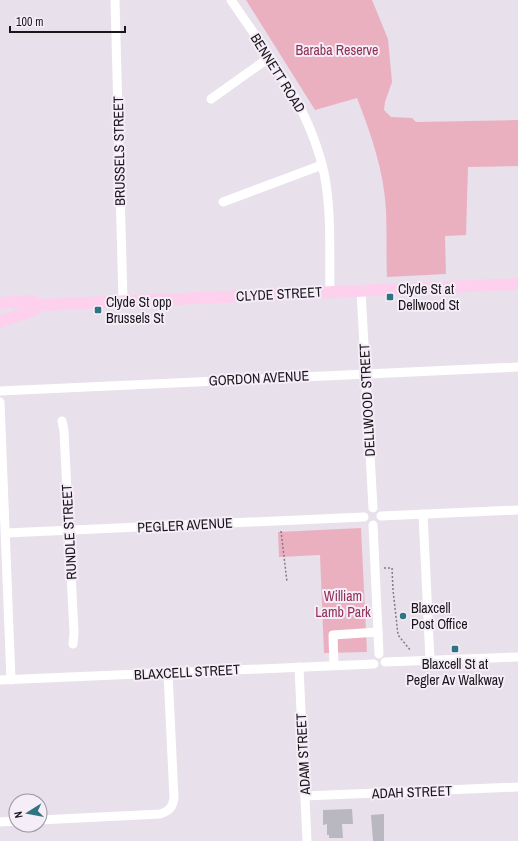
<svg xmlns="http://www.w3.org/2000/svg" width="518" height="841" viewBox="0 0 518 841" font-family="'Archivo Narrow',sans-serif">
<rect width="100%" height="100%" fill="#e8e0ea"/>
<g fill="#ebb0c0">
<path d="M246,0H372L388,39L392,82L385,102L384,110L391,117L412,118L416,122L518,120V166L468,167L466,235L445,236L446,274L387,277C386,255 387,232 386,210C384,171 371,134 357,98L315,110Z"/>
<polygon points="361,528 367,652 324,653 320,555 279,557 278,532"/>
</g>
<g fill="#b9b7c1">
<polygon points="352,809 353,824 342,824 343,838 329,838 329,835 327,835 327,824 323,825 323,810"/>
<polygon points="384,814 384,841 373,841 371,815"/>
</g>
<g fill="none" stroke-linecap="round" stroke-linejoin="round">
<g stroke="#827c83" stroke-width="1.5" stroke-dasharray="2 2" stroke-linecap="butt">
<polyline points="281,531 287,582"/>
<polyline points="384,568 392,568 393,590 398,635 411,651"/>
</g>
<g stroke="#fff" stroke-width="9">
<polyline points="115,0 123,301"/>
<path d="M231,0C268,55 310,107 324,173C332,212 329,253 330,292"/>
<polyline points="211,99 270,57"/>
<polyline points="223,202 322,165"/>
<polyline points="361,291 373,508"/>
<polyline points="0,391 518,367"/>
<polyline points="0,402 11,680"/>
<polyline points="62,421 64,431 74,633 73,644"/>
<polyline points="423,514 430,660"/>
<polyline points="381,516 518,510"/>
<polyline points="373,525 379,654"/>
<polyline points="6,533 364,517"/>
<polyline points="385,662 518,657"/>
<polyline points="334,665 333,635 378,632"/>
<polyline points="299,667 307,841"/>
<polyline points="0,680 374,664"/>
<polyline points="305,796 518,787"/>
<path d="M40,820L160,814C169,811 173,807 174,798L168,673"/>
<polyline points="0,822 16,821"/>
</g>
<g stroke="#fdd1ee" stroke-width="12">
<polyline points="0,303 31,301 40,305 518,284"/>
<polyline points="0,322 33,310 40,305"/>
</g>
</g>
<g fill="#2e7481" stroke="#f5edf7" stroke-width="1.5">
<rect x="386" y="293" width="8" height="8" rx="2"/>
<rect x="94" y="306" width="8" height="8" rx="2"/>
<circle cx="403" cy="616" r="4"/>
<rect x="451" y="645" width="8" height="8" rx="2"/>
</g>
<g text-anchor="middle" stroke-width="4" stroke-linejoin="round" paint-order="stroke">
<g font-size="14" fill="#903054" stroke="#f5edf7">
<text x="337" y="55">Baraba Reserve</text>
<text x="343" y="601">William<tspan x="343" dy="16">Lamb Park</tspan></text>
</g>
<g font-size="14" fill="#1a171b" stroke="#f5edf7">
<text transform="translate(278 73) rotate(58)" y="5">BENNETT ROAD</text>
<text transform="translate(119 151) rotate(-91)" y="5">BRUSSELS STREET</text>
<text transform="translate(279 294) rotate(-3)" y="5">CLYDE STREET</text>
<text transform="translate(259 378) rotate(-3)" y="5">GORDON AVENUE</text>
<text transform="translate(367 400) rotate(-93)" y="5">DELLWOOD STREET</text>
<text transform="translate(185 525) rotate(-3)" y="5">PEGLER AVENUE</text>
<text transform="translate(69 532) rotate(-93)" y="5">RUNDLE STREET</text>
<text transform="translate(187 672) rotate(-3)" y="5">BLAXCELL STREET</text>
<text transform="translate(303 754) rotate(-93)" y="5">ADAM STREET</text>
<text transform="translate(412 792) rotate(-2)" y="5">ADAH STREET</text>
</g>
<g font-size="14" fill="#1a171b" stroke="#f5edf7" text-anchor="start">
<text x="398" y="294">Clyde St at<tspan x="398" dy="16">Dellwood St</tspan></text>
<text x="106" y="307">Clyde St opp<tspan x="106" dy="16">Brussels St</tspan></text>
<text x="411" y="613">Blaxcell<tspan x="411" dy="16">Post Office</tspan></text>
<text x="455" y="669" text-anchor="middle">Blaxcell St at<tspan x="455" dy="16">Pegler Av Walkway</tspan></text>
</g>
</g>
<g transform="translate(28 813) rotate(259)"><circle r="19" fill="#f5edf7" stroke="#9d979f"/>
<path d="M0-3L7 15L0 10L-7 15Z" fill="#2e7481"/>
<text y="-6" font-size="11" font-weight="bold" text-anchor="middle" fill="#1a171b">N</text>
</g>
<path d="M10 26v6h115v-6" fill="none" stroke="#1a171b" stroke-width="2"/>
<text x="16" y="26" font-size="12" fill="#1a171b" stroke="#f5edf7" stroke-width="3" paint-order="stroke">100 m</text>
</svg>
